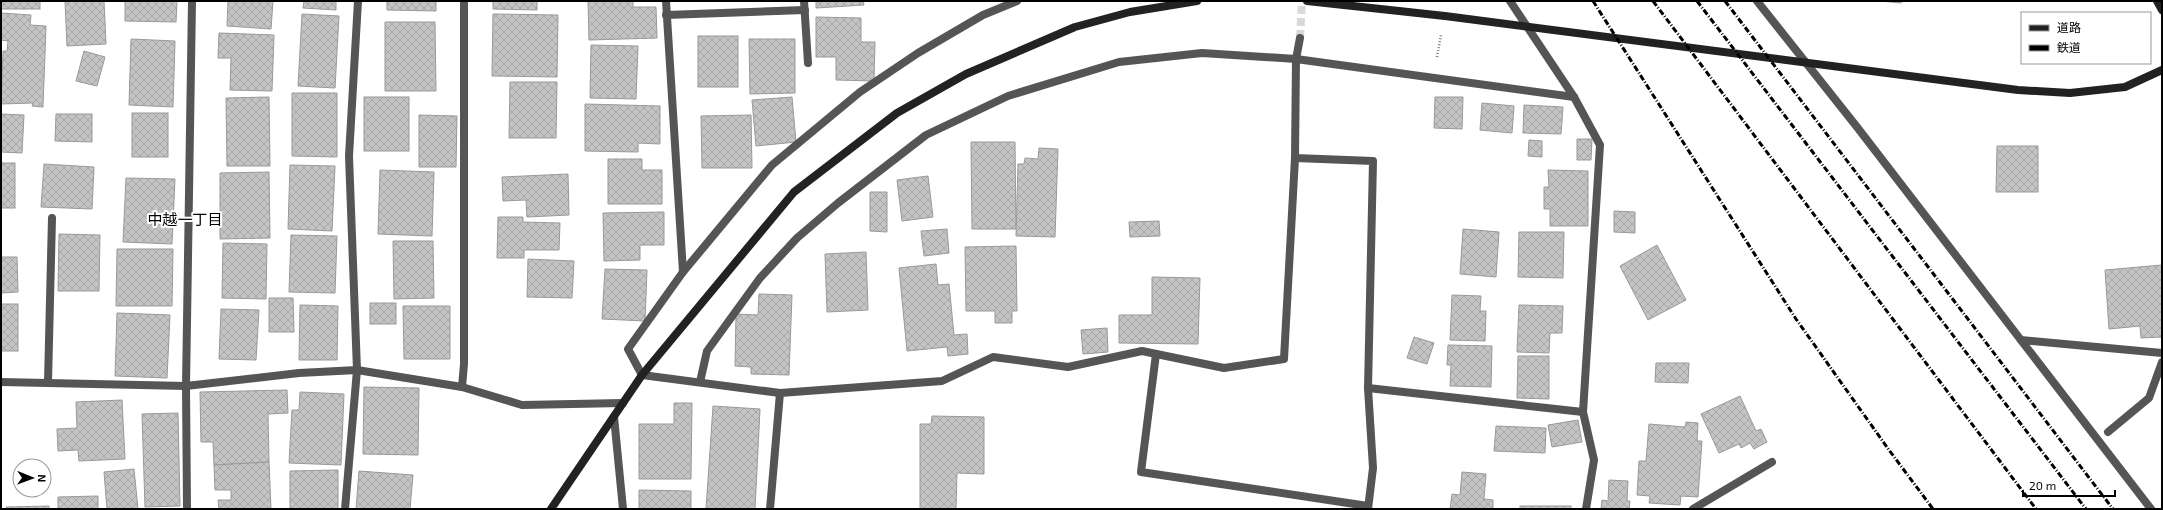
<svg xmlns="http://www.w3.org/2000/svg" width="2163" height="510" viewBox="0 0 2163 510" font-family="'Exo 2','Noto Sans JP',sans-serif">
<defs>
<pattern id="building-cross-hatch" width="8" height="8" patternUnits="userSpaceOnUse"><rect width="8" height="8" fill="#c4c4c4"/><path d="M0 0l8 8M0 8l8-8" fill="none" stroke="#a7a7a7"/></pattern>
</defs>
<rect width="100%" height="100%" fill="#fff"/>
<g fill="url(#building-cross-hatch)" stroke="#999">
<rect x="1" y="1" width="39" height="8"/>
<polygon points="65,1 104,1 106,44 67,46"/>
<polygon points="125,1 177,1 176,22 125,21"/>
<polygon points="228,1 273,1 271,29 227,26"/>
<polygon points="304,1 336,1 336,10 303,8"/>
<polygon points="387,1 436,1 436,11 387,10"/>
<polygon points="493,1 537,1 537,10 493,9"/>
<polygon points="588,1 633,1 633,7 656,7 657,38 589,40"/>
<polygon points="816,1 863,1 864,5 816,8"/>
<polygon points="1880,1 1902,1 1901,3"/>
<polygon points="1,13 31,15 30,25 46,26 43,107 32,106 33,103 1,104 3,51 7,51 8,41 1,40"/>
<polygon points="302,14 339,16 335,88 298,86"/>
<polygon points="493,14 558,15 557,77 492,76"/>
<polygon points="816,17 861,18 861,42 875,42 874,81 836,80 836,57 816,57"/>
<polygon points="385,22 435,22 436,91 385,91"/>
<polygon points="219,33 274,35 272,91 230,90 231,58 218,58"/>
<rect x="698" y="36" width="40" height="51"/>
<polygon points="131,39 175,41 173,107 129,105"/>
<polygon points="749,39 795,39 795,93 750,94"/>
<polygon points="591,45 638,46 636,99 590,98"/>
<polygon points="84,51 105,57 97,86 76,81"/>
<polygon points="510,82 557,82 556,138 509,138"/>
<polygon points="292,93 337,93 337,157 292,156"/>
<polygon points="269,97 270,166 227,166 226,98"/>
<rect x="364" y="97" width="45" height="54"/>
<polygon points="792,97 796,142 756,146 752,100"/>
<polygon points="1435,97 1463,97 1462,129 1434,128"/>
<polygon points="1482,103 1514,106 1512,133 1480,130"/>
<polygon points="585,104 660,106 660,144 638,143 638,152 585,151"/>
<polygon points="1524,105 1563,107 1561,134 1523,133"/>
<rect x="132" y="113" width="36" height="44"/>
<polygon points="1,114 24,115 22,153 1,152"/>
<polygon points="56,114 92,114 92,142 55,141"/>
<polygon points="419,115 457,116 456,167 419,167"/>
<polygon points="751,115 752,168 702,168 701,116"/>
<polygon points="1577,139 1592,139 1591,160 1577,160"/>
<polygon points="1529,140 1542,141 1542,157 1528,156"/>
<polygon points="971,142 1015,142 1016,229 972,229"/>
<polygon points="1997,146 2038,146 2038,192 1996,192"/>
<polygon points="1039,148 1058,149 1055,237 1016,236 1018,164 1024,164 1025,158 1038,159"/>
<polygon points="608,159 642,159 642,170 662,170 662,204 608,204"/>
<rect x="1" y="163" width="14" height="45"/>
<polygon points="44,164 94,167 92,209 41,207"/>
<polygon points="290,165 335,166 332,231 288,229"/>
<polygon points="380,170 434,172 432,236 378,234"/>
<polygon points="1548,170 1588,171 1588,226 1550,226 1550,209 1544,209 1544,187 1549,187"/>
<polygon points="269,172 270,238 220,239 220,173"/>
<polygon points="568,174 569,215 527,217 526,200 503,201 502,177"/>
<polygon points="928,176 933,217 902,221 897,180"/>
<polygon points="126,178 175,179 172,244 123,242"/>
<polygon points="870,192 887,192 887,232 870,231"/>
<polygon points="1614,211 1635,212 1635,233 1614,232"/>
<polygon points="664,212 664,245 640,245 640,260 604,261 603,213"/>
<polygon points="498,217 523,217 523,222 560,223 559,250 524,250 524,258 497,258"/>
<polygon points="1159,221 1160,236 1130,237 1129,222"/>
<polygon points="947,229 949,253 924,256 921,231"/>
<polygon points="1463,229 1499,232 1496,277 1460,274"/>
<polygon points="1519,232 1564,232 1563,278 1518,277"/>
<polygon points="59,234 100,235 99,291 58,291"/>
<polygon points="291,235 337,236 335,293 289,292"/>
<polygon points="393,241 433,241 434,298 394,299"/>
<polygon points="223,243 267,244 266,299 222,298"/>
<polygon points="1657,245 1686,300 1648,320 1620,266"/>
<polygon points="1016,246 1017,311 1012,311 1012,323 995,323 995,311 966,311 965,247"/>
<polygon points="117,249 173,249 172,306 116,306"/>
<polygon points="866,252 868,310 827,312 825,254"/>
<polygon points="1,257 17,257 18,292 1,293"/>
<polygon points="528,259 574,261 572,298 527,297"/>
<polygon points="936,264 938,285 949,284 954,335 967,334 968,354 948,356 947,347 907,351 899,268"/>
<polygon points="2162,265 2162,337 2141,338 2140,326 2109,329 2105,270"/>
<polygon points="605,269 647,270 645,321 602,319"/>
<polygon points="1152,277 1200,278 1198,344 1119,343 1119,315 1152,315"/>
<polygon points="759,294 792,295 789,375 751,374 751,367 735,366 736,314 758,315"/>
<polygon points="1452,295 1481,296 1480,311 1486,311 1485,341 1450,340"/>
<polygon points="269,298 293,298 294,332 269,332"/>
<rect x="370" y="303" width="26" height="21"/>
<rect x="1" y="304" width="17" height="47"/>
<polygon points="300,305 338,306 337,360 299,360"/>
<polygon points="1519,305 1563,306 1562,333 1550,333 1549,353 1517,352"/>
<polygon points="403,306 450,306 450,359 404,359"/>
<polygon points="221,309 259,310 256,360 219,359"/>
<polygon points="117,313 170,315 167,378 115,376"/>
<polygon points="1107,328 1108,352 1083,354 1081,330"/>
<polygon points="1414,337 1434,343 1427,364 1407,358"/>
<polygon points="1448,345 1492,346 1491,387 1450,386 1451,365 1447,365"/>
<polygon points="1518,356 1549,356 1549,399 1517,398"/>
<polygon points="1656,363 1689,363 1688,383 1655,382"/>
<polygon points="364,387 419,388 418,455 363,454"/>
<polygon points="287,390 288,413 268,414 269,462 214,465 213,442 201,442 200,392"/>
<polygon points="300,392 344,394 341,465 289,463 292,410 299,410"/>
<polygon points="1740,396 1756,431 1761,429 1767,442 1754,449 1750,443 1741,448 1739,444 1719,453 1701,414"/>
<polygon points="122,400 125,459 79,461 78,450 58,451 57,429 77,428 76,402"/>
<polygon points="674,403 692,403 691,479 639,479 639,424 674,424"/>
<polygon points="713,406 760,409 755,509 706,509"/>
<polygon points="178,413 180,506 145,507 142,414"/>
<polygon points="932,416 984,417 984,474 957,473 956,509 920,509 920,424 931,424"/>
<polygon points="1578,420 1582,442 1552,447 1548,425"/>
<polygon points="1686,422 1698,423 1697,441 1702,441 1698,497 1681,496 1680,505 1649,503 1650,496 1637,495 1639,461 1646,461 1649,424 1685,427"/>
<polygon points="1496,426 1546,428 1545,453 1494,451"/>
<polygon points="269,462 271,509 219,509 218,500 231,500 231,490 215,490 214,465"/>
<polygon points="134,469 138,509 107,509 104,472"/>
<polygon points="338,470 338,509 290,509 290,471"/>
<polygon points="359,471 413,475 410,509 356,509"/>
<polygon points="1462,472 1486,474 1484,499 1493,500 1493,509 1450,509 1452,494 1460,495"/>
<polygon points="1609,480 1628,481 1627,501 1630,501 1629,509 1601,509 1602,500 1608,501"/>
<polygon points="639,490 691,491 691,509 639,509"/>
<polygon points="98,496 98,509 58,509 58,497"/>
<polygon points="49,506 49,509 6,509 6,507"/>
<rect x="1520" y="506" width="51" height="3"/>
</g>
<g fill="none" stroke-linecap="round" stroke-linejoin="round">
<polyline stroke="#d9d9d9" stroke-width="8" stroke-dasharray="8 4" stroke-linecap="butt" points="1300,38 1302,1"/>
<polyline stroke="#777" stroke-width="2.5" stroke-dasharray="1 2" stroke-linecap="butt" points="1437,57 1441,35"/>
<g stroke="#555" stroke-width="8">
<polyline points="1757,1 1857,127 2151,509"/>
<polyline points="770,509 780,393"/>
</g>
<g stroke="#555" stroke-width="8">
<polyline points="666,1 683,272 628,349 642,375 780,393 942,381 993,357 1068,367 1142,351 1224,368 1284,359 1295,158 1296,59 1300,38"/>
<polyline points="804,1 808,63"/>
<polyline points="666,15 805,10"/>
<polyline points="1295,158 1373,161 1368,388 1373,468 1368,509"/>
<polyline points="683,272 772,165 860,92 918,53 983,15 1017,1"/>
<polyline points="2021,340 2162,353"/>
<polyline points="1156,354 1141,472 1368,506"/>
<polyline points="1,382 186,386 299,373 357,370 462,387 522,405 623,403"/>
<polyline points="48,382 52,218"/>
<polyline points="700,382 707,351 760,278 797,238 838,203 926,135 1008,96 1119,62 1202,53 1296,59 1574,97"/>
<polyline points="462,387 464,364 464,1"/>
<polyline points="1368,388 1583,412 1600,145 1574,97 1510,1"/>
<polyline points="1583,412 1594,460 1586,509"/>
<polyline points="614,417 623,509"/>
<polyline points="2108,432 2149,398 2162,362"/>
<polyline points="187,509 186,386 192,1"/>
<polyline points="345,509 357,370 349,156 358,1"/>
<polyline points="1693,509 1772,462"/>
</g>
<g stroke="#222" stroke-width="8">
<polyline points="1307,1 1445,16 2018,90 2070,93 2125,87 2162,70"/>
<polyline points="2157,1 2162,10"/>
<polyline points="551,509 642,375 794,192 897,113 966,74 1075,27 1130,12 1197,1"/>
</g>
<g stroke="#000" stroke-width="3" stroke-dasharray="6 2 1 2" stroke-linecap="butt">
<polyline points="1593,1 1796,319 1889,450 1933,509"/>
<polyline points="1653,1 2036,509"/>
<polyline points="1697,1 2086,509"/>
<polyline points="1725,1 2113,509"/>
</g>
</g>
<g text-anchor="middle" stroke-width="4" stroke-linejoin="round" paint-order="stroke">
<g font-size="15" fill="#000" stroke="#fff">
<text x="185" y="225">中越一丁目</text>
</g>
</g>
<rect width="2163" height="510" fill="none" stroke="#000000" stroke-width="4"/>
<rect x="2021" y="12" width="130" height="52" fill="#ffffff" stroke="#999999"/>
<rect x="2029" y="25" width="20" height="6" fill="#222222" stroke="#999999"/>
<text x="2057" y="32" font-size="12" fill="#000000">道路</text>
<rect x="2029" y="45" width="20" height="6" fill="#000000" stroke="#999999"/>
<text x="2057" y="52" font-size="12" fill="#000000">鉄道</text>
<g transform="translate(32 478) rotate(91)"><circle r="19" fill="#ffffff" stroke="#999999"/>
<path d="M0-3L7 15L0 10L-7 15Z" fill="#000000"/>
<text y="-6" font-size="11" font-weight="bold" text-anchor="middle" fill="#000000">N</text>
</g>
<path d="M2023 490v6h92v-6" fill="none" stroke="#000000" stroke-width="2"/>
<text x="2029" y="490" font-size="12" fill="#000000" stroke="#ffffff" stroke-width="3" paint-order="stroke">20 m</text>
</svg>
